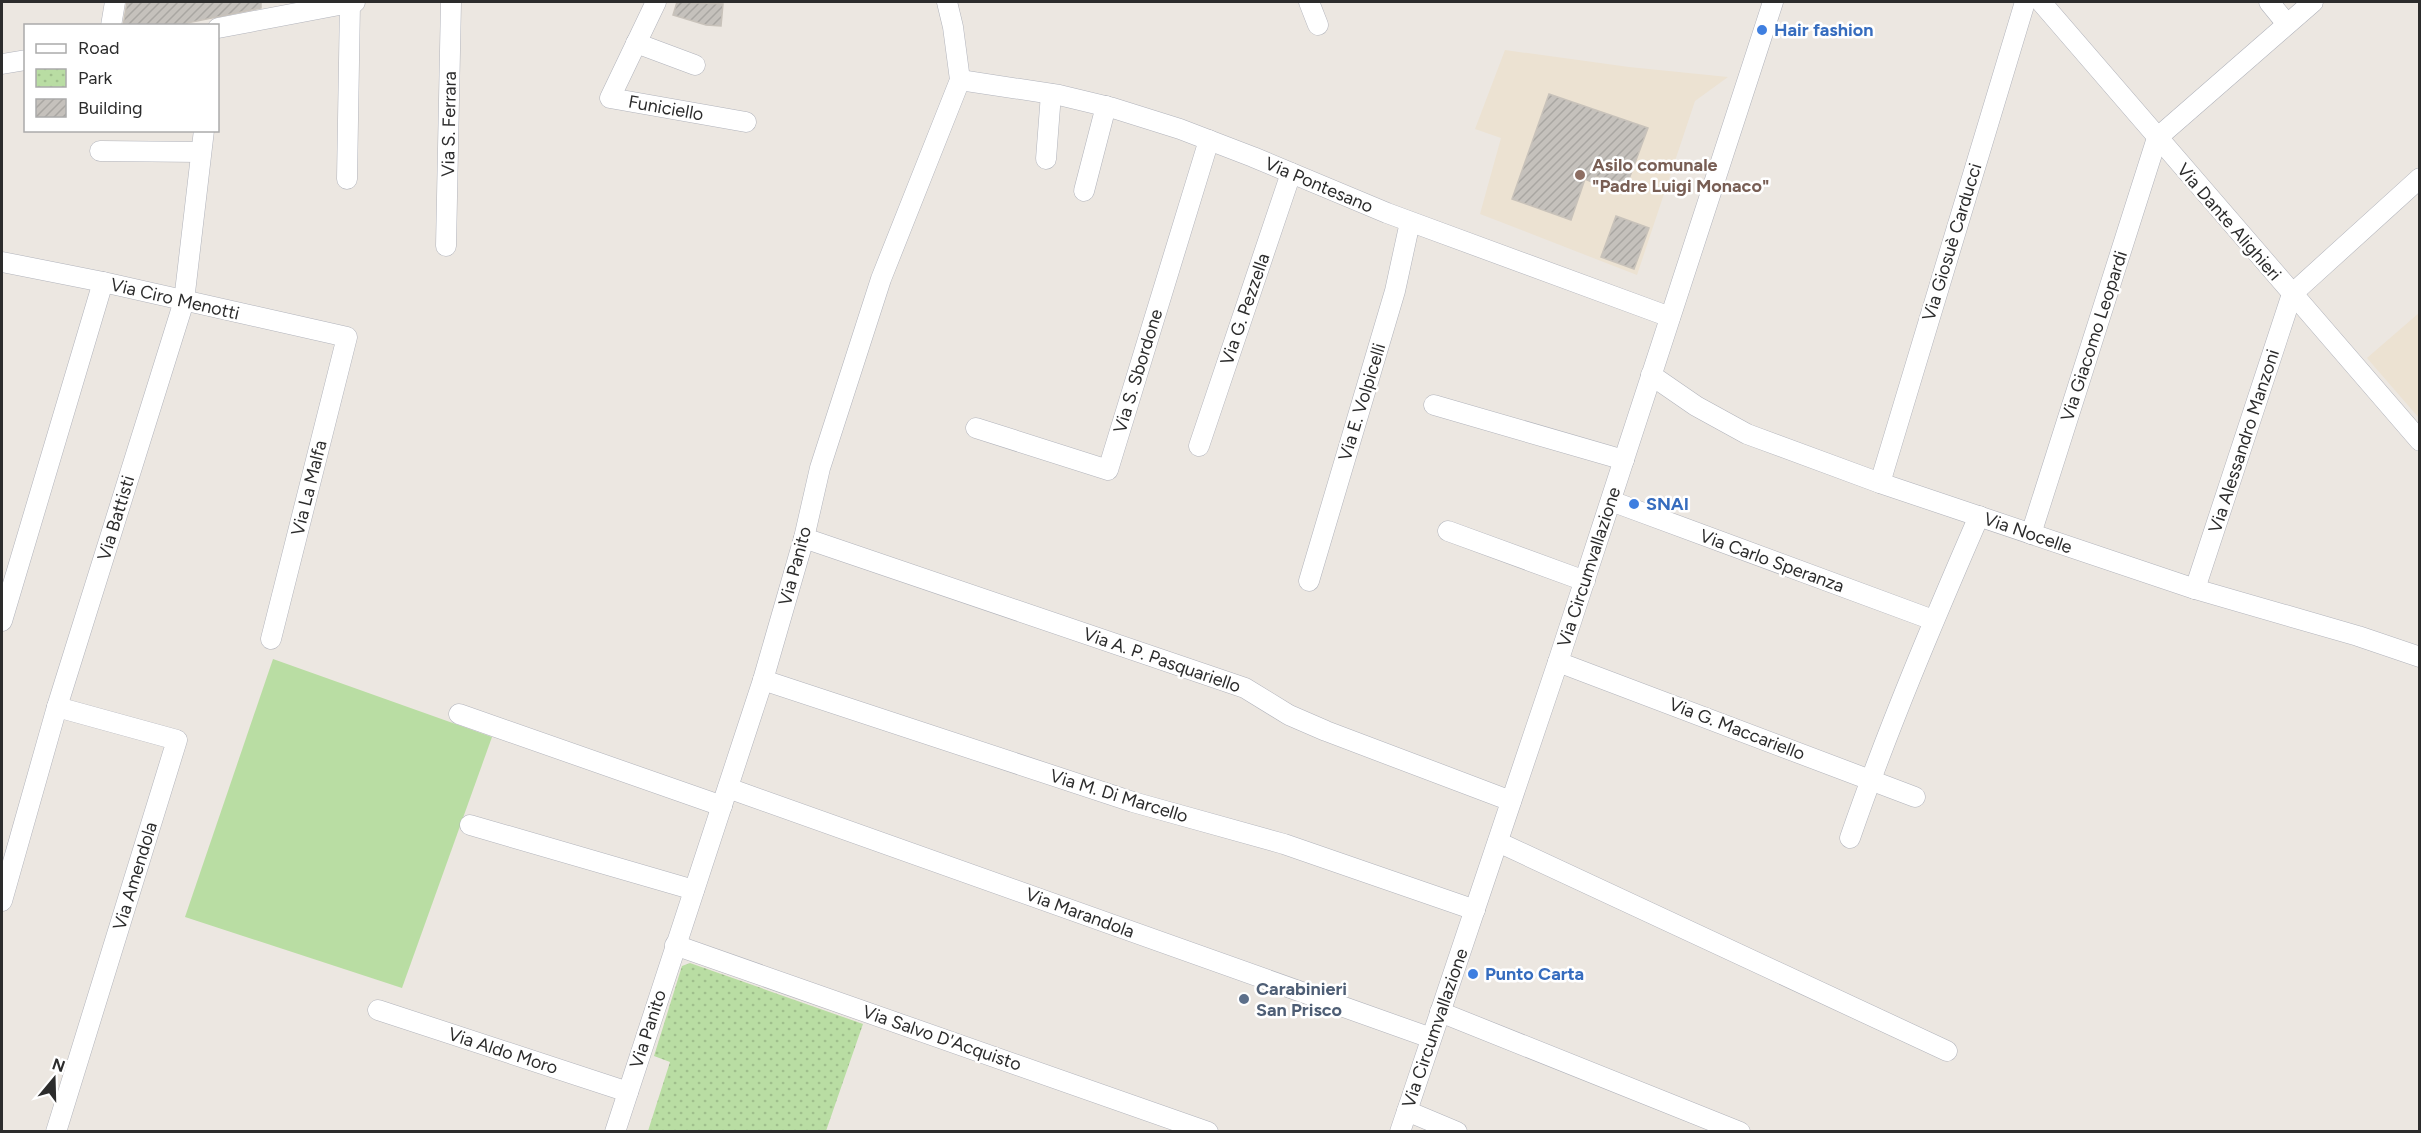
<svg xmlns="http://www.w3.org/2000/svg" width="2421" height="1133" viewBox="0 0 2421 1133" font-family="Figtree,sans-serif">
<defs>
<pattern id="park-dots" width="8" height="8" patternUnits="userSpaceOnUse" patternTransform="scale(1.5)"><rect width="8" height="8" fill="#b9dda3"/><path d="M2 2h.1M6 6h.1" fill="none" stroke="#9fbe8c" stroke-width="1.8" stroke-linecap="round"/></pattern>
<pattern id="building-hatch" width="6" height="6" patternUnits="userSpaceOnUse" patternTransform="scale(1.5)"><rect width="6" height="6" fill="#c5c1bc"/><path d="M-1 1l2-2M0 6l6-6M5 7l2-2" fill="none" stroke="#a9a6a2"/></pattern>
</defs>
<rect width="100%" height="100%" fill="#ece7e1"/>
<g fill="#ece2d2">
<polygon points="1505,50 1629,67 1728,77 1695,101 1637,275 1480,214 1501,138 1475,129"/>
<polygon points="2419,313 2419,418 2367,358"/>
</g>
<polygon fill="#b9dda3" points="273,659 492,737 402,988 185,917"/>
<polygon fill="url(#park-dots)" points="690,963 863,1024 826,1131 648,1131 670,1062 654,1056 682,966"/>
<g fill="url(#building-hatch)" stroke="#c8c2ba" stroke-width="1.5">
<polygon points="127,2 261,2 261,8 187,23 187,26 123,26"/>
<polygon points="677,2 723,4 721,26 706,25 673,15"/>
<polygon points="1549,94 1648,128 1626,187 1596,176 1594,183 1585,179 1571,220 1512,199"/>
<polygon points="1616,216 1649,228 1634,269 1601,257"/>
</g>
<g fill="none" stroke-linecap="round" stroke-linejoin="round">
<g stroke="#b1b3bb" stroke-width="21">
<g id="minor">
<polyline points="656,2 610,98 746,122"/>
<polyline points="1309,2 1318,25"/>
<polyline points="2041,2 2420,441"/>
<polyline points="2269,2 2287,24"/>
<polyline points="111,26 115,2"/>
<polyline points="218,28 355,2"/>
<polyline points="636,43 695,65"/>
<polyline points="2,64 26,60"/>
<polyline points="960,80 1059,95 1113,108 1180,129 1253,157 1387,213 1670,317"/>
<polyline points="100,151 201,152"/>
<polyline points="1046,159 1051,94"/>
<polyline points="347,179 350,3"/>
<polyline points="1084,191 1106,106"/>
<polyline points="446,246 451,2"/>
<polyline points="2,262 103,282 347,337 271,639"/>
<polyline points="1651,375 1696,406 1747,434 1880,483 2195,589 2358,636 2420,657"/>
<polyline points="1434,405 1624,460"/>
<polyline points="976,428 1108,470 1209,140"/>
<polyline points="1199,446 1291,173"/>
<polyline points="1880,483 2025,2"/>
<polyline points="1611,501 1933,620"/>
<polyline points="1448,531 1585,581"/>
<polyline points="2031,534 2157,138 2313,2"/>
<polyline points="804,538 1245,688 1289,715 1326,731 1511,801"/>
<polyline points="1309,581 1395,291 1410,222"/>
<polyline points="2195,589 2292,294 2420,178"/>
<polyline points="2,621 103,282"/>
<polyline points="1558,662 1915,797"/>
<polyline points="763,680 1133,802 1284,844 1475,910"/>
<polyline points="459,714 722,806"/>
<polyline points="728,788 1431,1038"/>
<polyline points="470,825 694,890"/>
<path d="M1850,838C1888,728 1933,622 1979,516"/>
<polyline points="1498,842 1947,1051"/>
<polyline points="2,901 57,707 184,301 204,130"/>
<polyline points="675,945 1208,1132"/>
<polyline points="378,1010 628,1092"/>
<polyline points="1440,1012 1740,1132"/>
<polyline points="1407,1111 1457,1132"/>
<polyline points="56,1132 177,740 57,707"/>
<polyline points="615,1132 763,680 804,538 820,468 881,279 960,80 953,27 947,2"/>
<polyline points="1400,1132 1558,662 1773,2"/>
</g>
</g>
<use href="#minor" stroke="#fff" stroke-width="20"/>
</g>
<g fill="#3f7fe0" stroke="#fff" stroke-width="2">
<circle cx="1762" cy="30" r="6"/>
<circle cx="1634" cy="504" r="6"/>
<circle cx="1473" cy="974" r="6"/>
</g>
<circle fill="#8d6e63" stroke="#fff" stroke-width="2" cx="1580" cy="175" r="6"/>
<circle fill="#5c6f8a" stroke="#fff" stroke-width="2" cx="1244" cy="999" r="6"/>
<g text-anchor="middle" stroke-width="5" stroke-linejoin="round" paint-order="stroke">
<g font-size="18" font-weight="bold" fill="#366cbe" stroke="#fff" text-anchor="start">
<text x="1774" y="36">Hair fashion</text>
<text x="1646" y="510">SNAI</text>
<text x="1485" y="980">Punto Carta</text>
</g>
<g font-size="18" fill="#2c2c2c" stroke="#fff">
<text transform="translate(666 108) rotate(10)" y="6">Funiciello</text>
<text transform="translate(449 124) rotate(-89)" y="6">Via S. Ferrara</text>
<text transform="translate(1319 185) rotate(23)" y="6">Via Pontesano</text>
<text transform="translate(2229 222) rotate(49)" y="6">Via Dante Alighieri</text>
<text transform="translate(1952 242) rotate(-73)" y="6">Via Giosuè Carducci</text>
<text transform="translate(175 299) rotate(13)" y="6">Via Ciro Menotti</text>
<text transform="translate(1245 309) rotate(-71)" y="6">Via G. Pezzella</text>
<text transform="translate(2094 336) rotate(-72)" y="6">Via Giacomo Leopardi</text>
<text transform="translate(1138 371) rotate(-73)" y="6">Via S. Sbordone</text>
<text transform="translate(1362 402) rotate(-73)" y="6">Via E. Volpicelli</text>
<text transform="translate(2244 441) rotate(-72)" y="6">Via Alessandro Manzoni</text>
<text transform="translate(309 488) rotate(-76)" y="6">Via La Malfa</text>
<text transform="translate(116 518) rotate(-73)" y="6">Via Battisti</text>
<text transform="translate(2028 533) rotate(19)" y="6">Via Nocelle</text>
<text transform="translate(1772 561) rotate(20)" y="6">Via Carlo Speranza</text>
<text transform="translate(795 566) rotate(-75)" y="6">Via Panito</text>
<text transform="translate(1589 567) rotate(-72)" y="6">Via Circumvallazione</text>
<text transform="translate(1162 660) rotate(19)" y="6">Via A. P. Pasquariello</text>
<text transform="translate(1737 729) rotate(21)" y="6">Via G. Maccariello</text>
<text transform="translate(1119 796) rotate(17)" y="6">Via M. Di Marcello</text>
<text transform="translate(135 876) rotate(-73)" y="6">Via Amendola</text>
<text transform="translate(1080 913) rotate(20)" y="6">Via Marandola</text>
<text transform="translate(1435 1028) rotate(-71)" y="6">Via Circumvallazione</text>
<text transform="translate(648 1029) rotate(-72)" y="6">Via Panito</text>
<text transform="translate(942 1038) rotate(19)" y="6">Via Salvo D'Acquisto</text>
<text transform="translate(503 1051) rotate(18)" y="6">Via Aldo Moro</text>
</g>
<g font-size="18" font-weight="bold" fill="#785e54" stroke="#fff" text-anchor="start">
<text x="1592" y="171">Asilo comunale<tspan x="1592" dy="21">"Padre Luigi Monaco"</tspan></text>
</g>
<g font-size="18" font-weight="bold" fill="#4e5e75" stroke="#fff" text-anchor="start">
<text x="1256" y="995">Carabinieri<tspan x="1256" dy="21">San Prisco</tspan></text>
</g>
</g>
<rect width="2421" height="1133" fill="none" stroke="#2c2c2c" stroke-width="6"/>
<rect x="24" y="24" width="195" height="108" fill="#ffffff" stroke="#ababab" stroke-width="1.5"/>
<rect x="36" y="44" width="30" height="9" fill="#ffffff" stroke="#ababab" stroke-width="1.5"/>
<text x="78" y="54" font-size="18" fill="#2c2c2c">Road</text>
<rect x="36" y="69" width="30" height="18" fill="url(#park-dots)" stroke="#ababab" stroke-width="1.5"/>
<text x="78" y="84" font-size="18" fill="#2c2c2c">Park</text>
<rect x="36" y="99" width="30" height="18" fill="url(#building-hatch)" stroke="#ababab" stroke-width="1.5"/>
<text x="78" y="114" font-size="18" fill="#2c2c2c">Building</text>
<g transform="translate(54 1079) rotate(19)" stroke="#ffffff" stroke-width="4.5" paint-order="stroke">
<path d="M0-4.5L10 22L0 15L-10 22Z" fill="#2c2c2c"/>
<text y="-9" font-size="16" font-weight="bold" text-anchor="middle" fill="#2c2c2c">N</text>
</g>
</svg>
